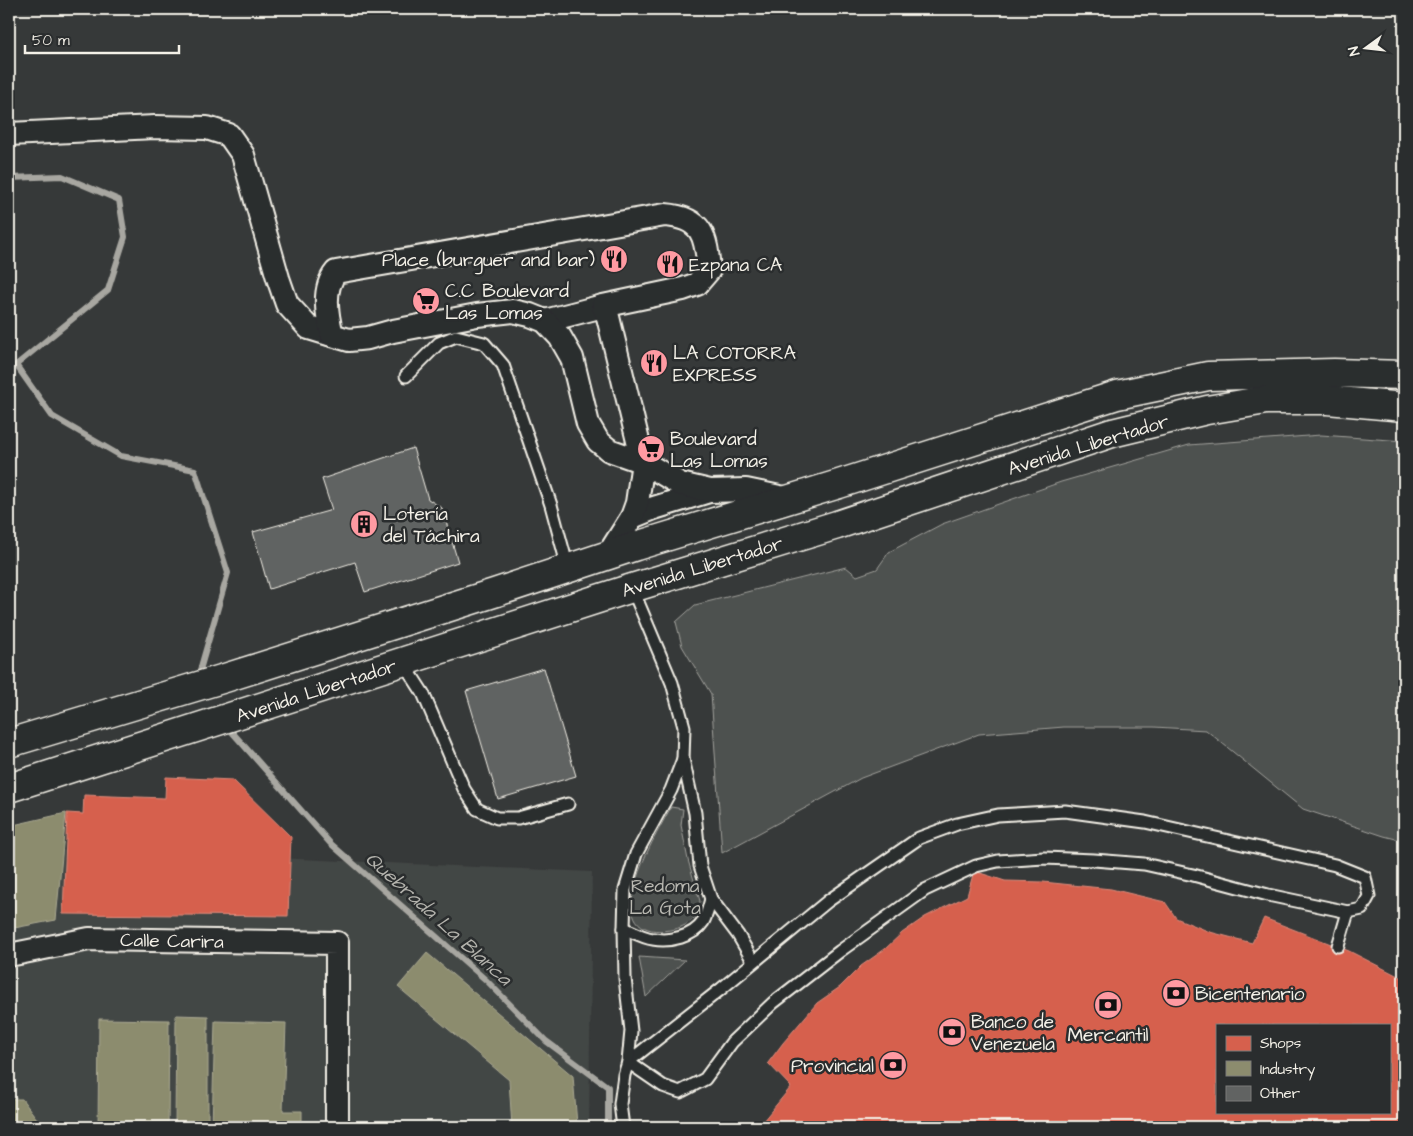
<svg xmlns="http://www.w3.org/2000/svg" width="1413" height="1136" viewBox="0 0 1413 1136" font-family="'Architects Daughter',sans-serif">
<rect width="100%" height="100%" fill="#363939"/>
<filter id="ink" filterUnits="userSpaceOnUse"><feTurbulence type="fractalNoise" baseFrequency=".02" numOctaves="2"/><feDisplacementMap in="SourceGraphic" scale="10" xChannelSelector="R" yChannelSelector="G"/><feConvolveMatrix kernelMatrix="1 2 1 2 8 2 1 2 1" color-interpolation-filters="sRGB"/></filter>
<g filter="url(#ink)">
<polygon fill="#434645" points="73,849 592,872 589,1127 9,1127 9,858"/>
<g fill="#4e514f" stroke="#a1a19c">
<polygon points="1321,435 1404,441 1404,841 1384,836 1303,809 1206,730 1154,727 1064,727 979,734 861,778 722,853 711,694 682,646 676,622 695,605 846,567 857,576 877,569 889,552 942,524 1061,482 1189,445"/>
<path d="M671,807L683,809L681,825L688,860L700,901L697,916C692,919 687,925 681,927C673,931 656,932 648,929C606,915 659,830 671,807Z"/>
<polygon points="639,957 685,960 646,997"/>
</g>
<g fill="#d6604d" stroke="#df8c7c" fill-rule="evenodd">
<polygon points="166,777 233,780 291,837 288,916 63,914 67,813 83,814 84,795 165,798"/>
<path d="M974,871L1005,881L1043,882L1111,889L1165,902L1176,918L1210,932L1252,943L1264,918L1349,951L1404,979V1127H758L791,1087L768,1063L783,1043L817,1003L840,987L861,966L885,949L902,933L925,917L967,896ZM1217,1025H1389V1112H1217Z"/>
</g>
<g fill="#8c8c6e" stroke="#abaa93">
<polygon points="66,813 56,920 9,929 9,826"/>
<polygon points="427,953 573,1076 577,1124 512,1127 509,1080 398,987"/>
<polygon points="176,1015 208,1016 208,1127 175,1127"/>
<polygon points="99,1019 169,1020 168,1127 98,1127"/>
<polygon points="215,1021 286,1023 283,1111 302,1111 302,1127 212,1127"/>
<polygon points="9,1099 22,1099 43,1127 9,1127"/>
</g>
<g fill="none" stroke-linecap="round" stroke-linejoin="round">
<g stroke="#a8a7a1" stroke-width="6">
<polyline points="9,178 62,176 119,200 125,237 108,290 16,365 52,416 121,456 195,470 228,573 200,670"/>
<polyline points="232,732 330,843 487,981 546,1041 608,1087 608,1127"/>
</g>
</g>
<g fill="#616362" stroke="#f4f1e8">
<polygon points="413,448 428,499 442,508 458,562 365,592 355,562 269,589 253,532 332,510 322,479"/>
<polygon points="544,668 576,776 498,799 466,691"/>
</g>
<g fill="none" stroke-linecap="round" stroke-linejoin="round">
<g stroke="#f4f1e8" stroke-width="15">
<g id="service">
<polyline points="406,376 439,343 456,336 484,343 503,365 551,505 568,568"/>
<polyline points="632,588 672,683 684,727 683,759 695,813 700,866 711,899 738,935 753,961"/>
<polyline points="403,662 423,693 464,789 477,809 497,818 518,818 568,804"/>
<polygon points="1065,811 1145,822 1335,865 1365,877 1369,896 1362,909 1348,912 1268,895 1193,875 1144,864 1094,860 1044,858 998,861 976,866 925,890 840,951 773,1003 732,1042 705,1079 680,1092 663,1086 628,1062 721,989 828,901 919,838 957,824 998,815"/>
<path d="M624,928C633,932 644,938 653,939C670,942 693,937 703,922C707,915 709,906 711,899"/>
<polyline points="1338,946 1348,912"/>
<polyline points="623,1127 620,1104 624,1075 628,1062 631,1031 625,978 624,928 625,890 636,854 671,790 683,759"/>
</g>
</g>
<g stroke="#f4f1e8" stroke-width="26">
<g id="minor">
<polyline points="9,134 155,127 207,128 229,135 243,155 278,278 287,304 309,328 332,335"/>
<polyline points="545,321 603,306"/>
<polyline points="632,517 654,508 709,491"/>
<path d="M608,555L632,517L637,503L643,462L608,317L603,306L683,289L697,284L709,270C706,236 703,218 665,215L336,272C322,289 327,315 332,335L349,340L368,338L393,331L477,315L513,311L530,315L545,321L560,337L572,358L588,424L598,441L609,450L643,462L680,484L710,491L746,490L789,499"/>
<polyline points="9,955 89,939 337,943 337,1127"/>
</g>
</g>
<g stroke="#f4f1e8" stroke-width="31">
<g id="secondary">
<polyline points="9,743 225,678 494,593 636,546 839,484 1117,395 1208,376 1334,373 1404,375"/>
<polyline points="9,788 632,588 837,525 1112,433 1207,410 1266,400 1328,400 1404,407"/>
</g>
</g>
<use href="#service" stroke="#2a2d2e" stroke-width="11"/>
<use href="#minor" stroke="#2a2d2e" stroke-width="22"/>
<use href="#secondary" stroke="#2a2d2e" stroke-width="28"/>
</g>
</g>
<defs>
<g id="restaurant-disc" transform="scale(1.4375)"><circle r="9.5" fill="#ff9aa2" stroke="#2a2d2e"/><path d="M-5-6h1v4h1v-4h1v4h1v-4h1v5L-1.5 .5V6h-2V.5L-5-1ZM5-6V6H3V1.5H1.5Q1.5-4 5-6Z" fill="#111"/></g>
<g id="supermarket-disc" transform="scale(1.4375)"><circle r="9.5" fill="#ff9aa2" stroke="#2a2d2e"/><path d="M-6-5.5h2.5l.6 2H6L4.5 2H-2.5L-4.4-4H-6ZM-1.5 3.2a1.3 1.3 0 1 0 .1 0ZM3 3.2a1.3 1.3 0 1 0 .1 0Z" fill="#111"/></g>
<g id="building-disc" transform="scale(1.4375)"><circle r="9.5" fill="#ff9aa2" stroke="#2a2d2e"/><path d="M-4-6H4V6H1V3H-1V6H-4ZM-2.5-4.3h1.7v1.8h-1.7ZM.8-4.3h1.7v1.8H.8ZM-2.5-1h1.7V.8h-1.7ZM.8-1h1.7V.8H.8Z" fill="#111"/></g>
<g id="bank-disc" transform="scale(1.4375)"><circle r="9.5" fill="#ff9aa2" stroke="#2a2d2e"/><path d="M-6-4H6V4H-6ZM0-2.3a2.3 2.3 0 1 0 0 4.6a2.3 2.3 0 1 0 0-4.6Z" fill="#111"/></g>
</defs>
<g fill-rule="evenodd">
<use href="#restaurant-disc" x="614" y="259"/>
<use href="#restaurant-disc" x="670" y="264"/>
<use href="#supermarket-disc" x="426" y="301"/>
<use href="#restaurant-disc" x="654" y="363"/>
<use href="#supermarket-disc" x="651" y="449"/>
<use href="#building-disc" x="364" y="524"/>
<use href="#bank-disc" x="1176" y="993"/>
<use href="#bank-disc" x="1108" y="1005"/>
<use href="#bank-disc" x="952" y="1032"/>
<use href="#bank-disc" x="893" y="1065"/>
</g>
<g text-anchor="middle" stroke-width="5" stroke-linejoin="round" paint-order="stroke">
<g font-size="19" fill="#f4f1e8" stroke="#2a2d2e" text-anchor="start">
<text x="595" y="266" text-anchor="end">Place (burguer and bar)</text>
<text x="689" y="271">Ezpana CA</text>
<text x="445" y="297">C.C Boulevard<tspan x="445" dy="22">Las Lomas</tspan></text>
<text x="673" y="359">LA COTORRA<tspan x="673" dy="22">EXPRESS</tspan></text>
<text x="670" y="445">Boulevard<tspan x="670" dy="22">Las Lomas</tspan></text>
<text x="383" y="520">Lotería<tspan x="383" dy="22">del Táchira</tspan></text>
<text x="1195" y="1000">Bicentenario</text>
<text x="971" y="1028">Banco de<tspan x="971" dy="22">Venezuela</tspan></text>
<text x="1108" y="1041" text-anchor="middle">Mercantil</text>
<text x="874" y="1072" text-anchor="end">Provincial</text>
</g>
<g font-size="19" fill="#f4f1e8" stroke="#2a2d2e">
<text transform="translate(1088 444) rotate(-17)" y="7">Avenida Libertador</text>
<text transform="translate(702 566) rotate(-17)" y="7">Avenida Libertador</text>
<text transform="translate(316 690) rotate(-18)" y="7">Avenida Libertador</text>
<text transform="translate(172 940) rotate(1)" y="7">Calle Carira</text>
</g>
<g font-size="19" fill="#bab9b2" stroke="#2a2d2e">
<text x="665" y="892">Redoma<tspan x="665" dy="22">La Gota</tspan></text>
</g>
<g font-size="20" font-style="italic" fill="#b4b3ad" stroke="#2a2d2e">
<text transform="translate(439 918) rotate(42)" y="7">Quebrada La Blanca</text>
</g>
</g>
<rect width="1413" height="1136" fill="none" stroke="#2a2d2e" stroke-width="30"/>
<rect x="15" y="15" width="1383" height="1106" fill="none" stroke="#f4f1e8" stroke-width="2" filter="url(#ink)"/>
<rect x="1216" y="1024" width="175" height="90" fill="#2a2d2e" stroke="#7b7b78"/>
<rect x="1226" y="1036" width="25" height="15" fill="#d6604d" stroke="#7b7b78"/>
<text x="1260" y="1048" font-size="15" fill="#f4f1e8">Shops</text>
<rect x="1226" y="1061" width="25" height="15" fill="#8c8c6e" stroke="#7b7b78"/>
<text x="1260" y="1074" font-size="15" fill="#f4f1e8">Industry</text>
<rect x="1226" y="1086" width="25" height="15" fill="#616362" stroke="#7b7b78"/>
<text x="1260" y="1098" font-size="15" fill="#f4f1e8">Other</text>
<g transform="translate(1366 48) rotate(255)" stroke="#2a2d2e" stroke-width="4" paint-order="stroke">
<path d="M0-4L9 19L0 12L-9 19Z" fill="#f4f1e8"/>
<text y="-8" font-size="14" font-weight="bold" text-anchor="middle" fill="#f4f1e8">N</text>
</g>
<path d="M25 45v8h154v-8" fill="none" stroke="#f4f1e8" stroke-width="2.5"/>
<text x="32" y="45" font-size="15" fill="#f4f1e8" stroke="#2a2d2e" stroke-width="4" paint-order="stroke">50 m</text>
</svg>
